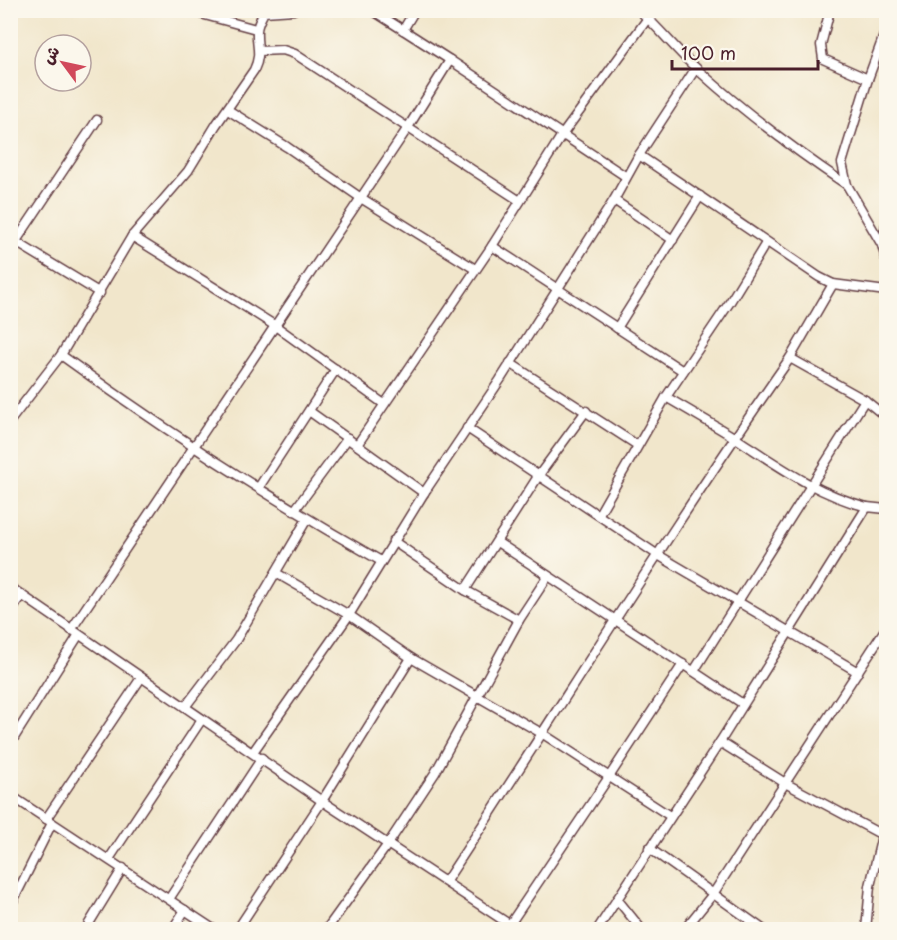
<svg xmlns="http://www.w3.org/2000/svg" width="897" height="940" viewBox="0 0 897 940" font-family="'Playpen Sans','Playpen Sans Arabic',sans-serif">
<rect width="100%" height="100%" fill="#fbf7ec"/>
<filter id="ink" filterUnits="userSpaceOnUse"><feTurbulence type="fractalNoise" baseFrequency=".0167" numOctaves="2"/><feDisplacementMap in="SourceGraphic" scale="12" xChannelSelector="R" yChannelSelector="G"/><feConvolveMatrix kernelMatrix="1 2 1 2 8 2 1 2 1" color-interpolation-filters="sRGB"/></filter>
<filter id="wash" filterUnits="userSpaceOnUse"><feTurbulence type="fractalNoise" baseFrequency=".008" numOctaves="4" result="noise"/><feDisplacementMap in="SourceGraphic" scale="24" xChannelSelector="R" yChannelSelector="G"/><feGaussianBlur stdDeviation="1.35" result="paint"/><feColorMatrix in="noise" values="0 0 0 0 0 0 0 0 0 0 0 0 0 0 0 0 0 1.4 0 .05"/><feComposite in="paint" operator="in"/></filter>
<g filter="url(#wash)">
<rect width="100%" height="100%" fill="#f1e6cb"/>
</g>
<g filter="url(#ink)">
<g fill="none" stroke-linecap="round" stroke-linejoin="round">
<g stroke="#633d43" stroke-width="11">
<g id="street">
<polyline points="372,10 450,60"/>
<path d="M639,10C660,29 677,51 698,70C744,112 795,150 847,185"/>
<polyline points="830,10 821,45 823,59 868,79 842,163 847,185 882,245 886,259"/>
<polyline points="190,11 256,29"/>
<polyline points="403,30 415,10"/>
<polyline points="259,51 283,50 295,54 520,201"/>
<polyline points="868,79 886,30"/>
<polyline points="228,110 287,147 361,198 475,269"/>
<polyline points="639,155 819,277 833,284 886,291"/>
<polyline points="614,200 673,240"/>
<polyline points="132,236 274,325 384,404"/>
<polyline points="11,239 100,293"/>
<polyline points="882,245 886,225"/>
<polyline points="492,246 683,371"/>
<polyline points="10,250 97,120"/>
<polyline points="617,328 700,196"/>
<path d="M61,355C164,430 271,499 381,561"/>
<polyline points="790,358 833,284"/>
<polyline points="510,363 637,445"/>
<path d="M666,397C690,411 714,425 737,439C780,467 817,494 867,507"/>
<polyline points="309,411 424,493"/>
<path d="M10,421L61,355L132,236L188,171L216,125L254,70C262,53 256,47 257,31C257,25 261,18 264,12L294,10"/>
<polyline points="467,428 658,555 858,672"/>
<polyline points="357,445 492,246 562,135 648,18"/>
<polyline points="259,487 336,369"/>
<polyline points="294,511 348,438"/>
<polyline points="599,514 666,397 730,302 766,243"/>
<polyline points="393,541 465,590 519,620"/>
<polyline points="497,542 743,704"/>
<polyline points="276,573 349,615 411,658 543,734 670,816"/>
<polyline points="10,587 322,801 518,930"/>
<polyline points="465,590 539,475 586,411"/>
<polyline points="10,613 22,595"/>
<polyline points="71,630 407,129 450,60 625,176"/>
<polyline points="694,671 865,400"/>
<polyline points="185,707 236,640 307,519"/>
<polyline points="720,742 785,783 886,837"/>
<polyline points="10,744 78,636"/>
<polyline points="253,752 349,615 424,493 500,380 614,200 639,155 696,68"/>
<polyline points="10,795 215,930"/>
<polyline points="46,819 141,678"/>
<polyline points="649,848 764,930"/>
<polyline points="109,859 202,719"/>
<path d="M446,881C561,707 670,529 790,358L865,400L886,417"/>
<polyline points="169,899 262,758"/>
<polyline points="617,899 642,930"/>
<polyline points="10,907 52,823"/>
<polyline points="85,930 123,868"/>
<polyline points="172,930 185,910"/>
<polyline points="237,930 322,801 411,658"/>
<polyline points="326,930 388,844 435,773 519,620 548,576"/>
<polyline points="506,930 609,777 683,664"/>
<polyline points="597,930 720,742 867,507 886,509"/>
<polyline points="684,930 713,894 886,628"/>
<polyline points="866,930 870,886 886,819"/>
</g>
</g>
<use href="#street" stroke="#fff" stroke-width="8"/>
</g>
</g>
<rect width="897" height="940" fill="none" stroke="#fbf7ec" stroke-width="36"/>
<g transform="translate(63 63) rotate(303)"><circle r="28" fill="#fbf7ec" stroke="#b4a19f" stroke-width="1.5"/>
<path d="M0-4.5L10 22L0 15L-10 22Z" fill="#d1495b"/>
<text y="-9" font-size="16" font-weight="bold" text-anchor="middle" fill="#4a1f2b">ش</text>
</g>
<path d="M672 60v9h146v-9" fill="none" stroke="#4a1f2b" stroke-width="3"/>
<text x="681" y="60" font-size="18" fill="#4a1f2b" stroke="#fbf7ec" stroke-width="4.5" paint-order="stroke">100 m</text>
</svg>
